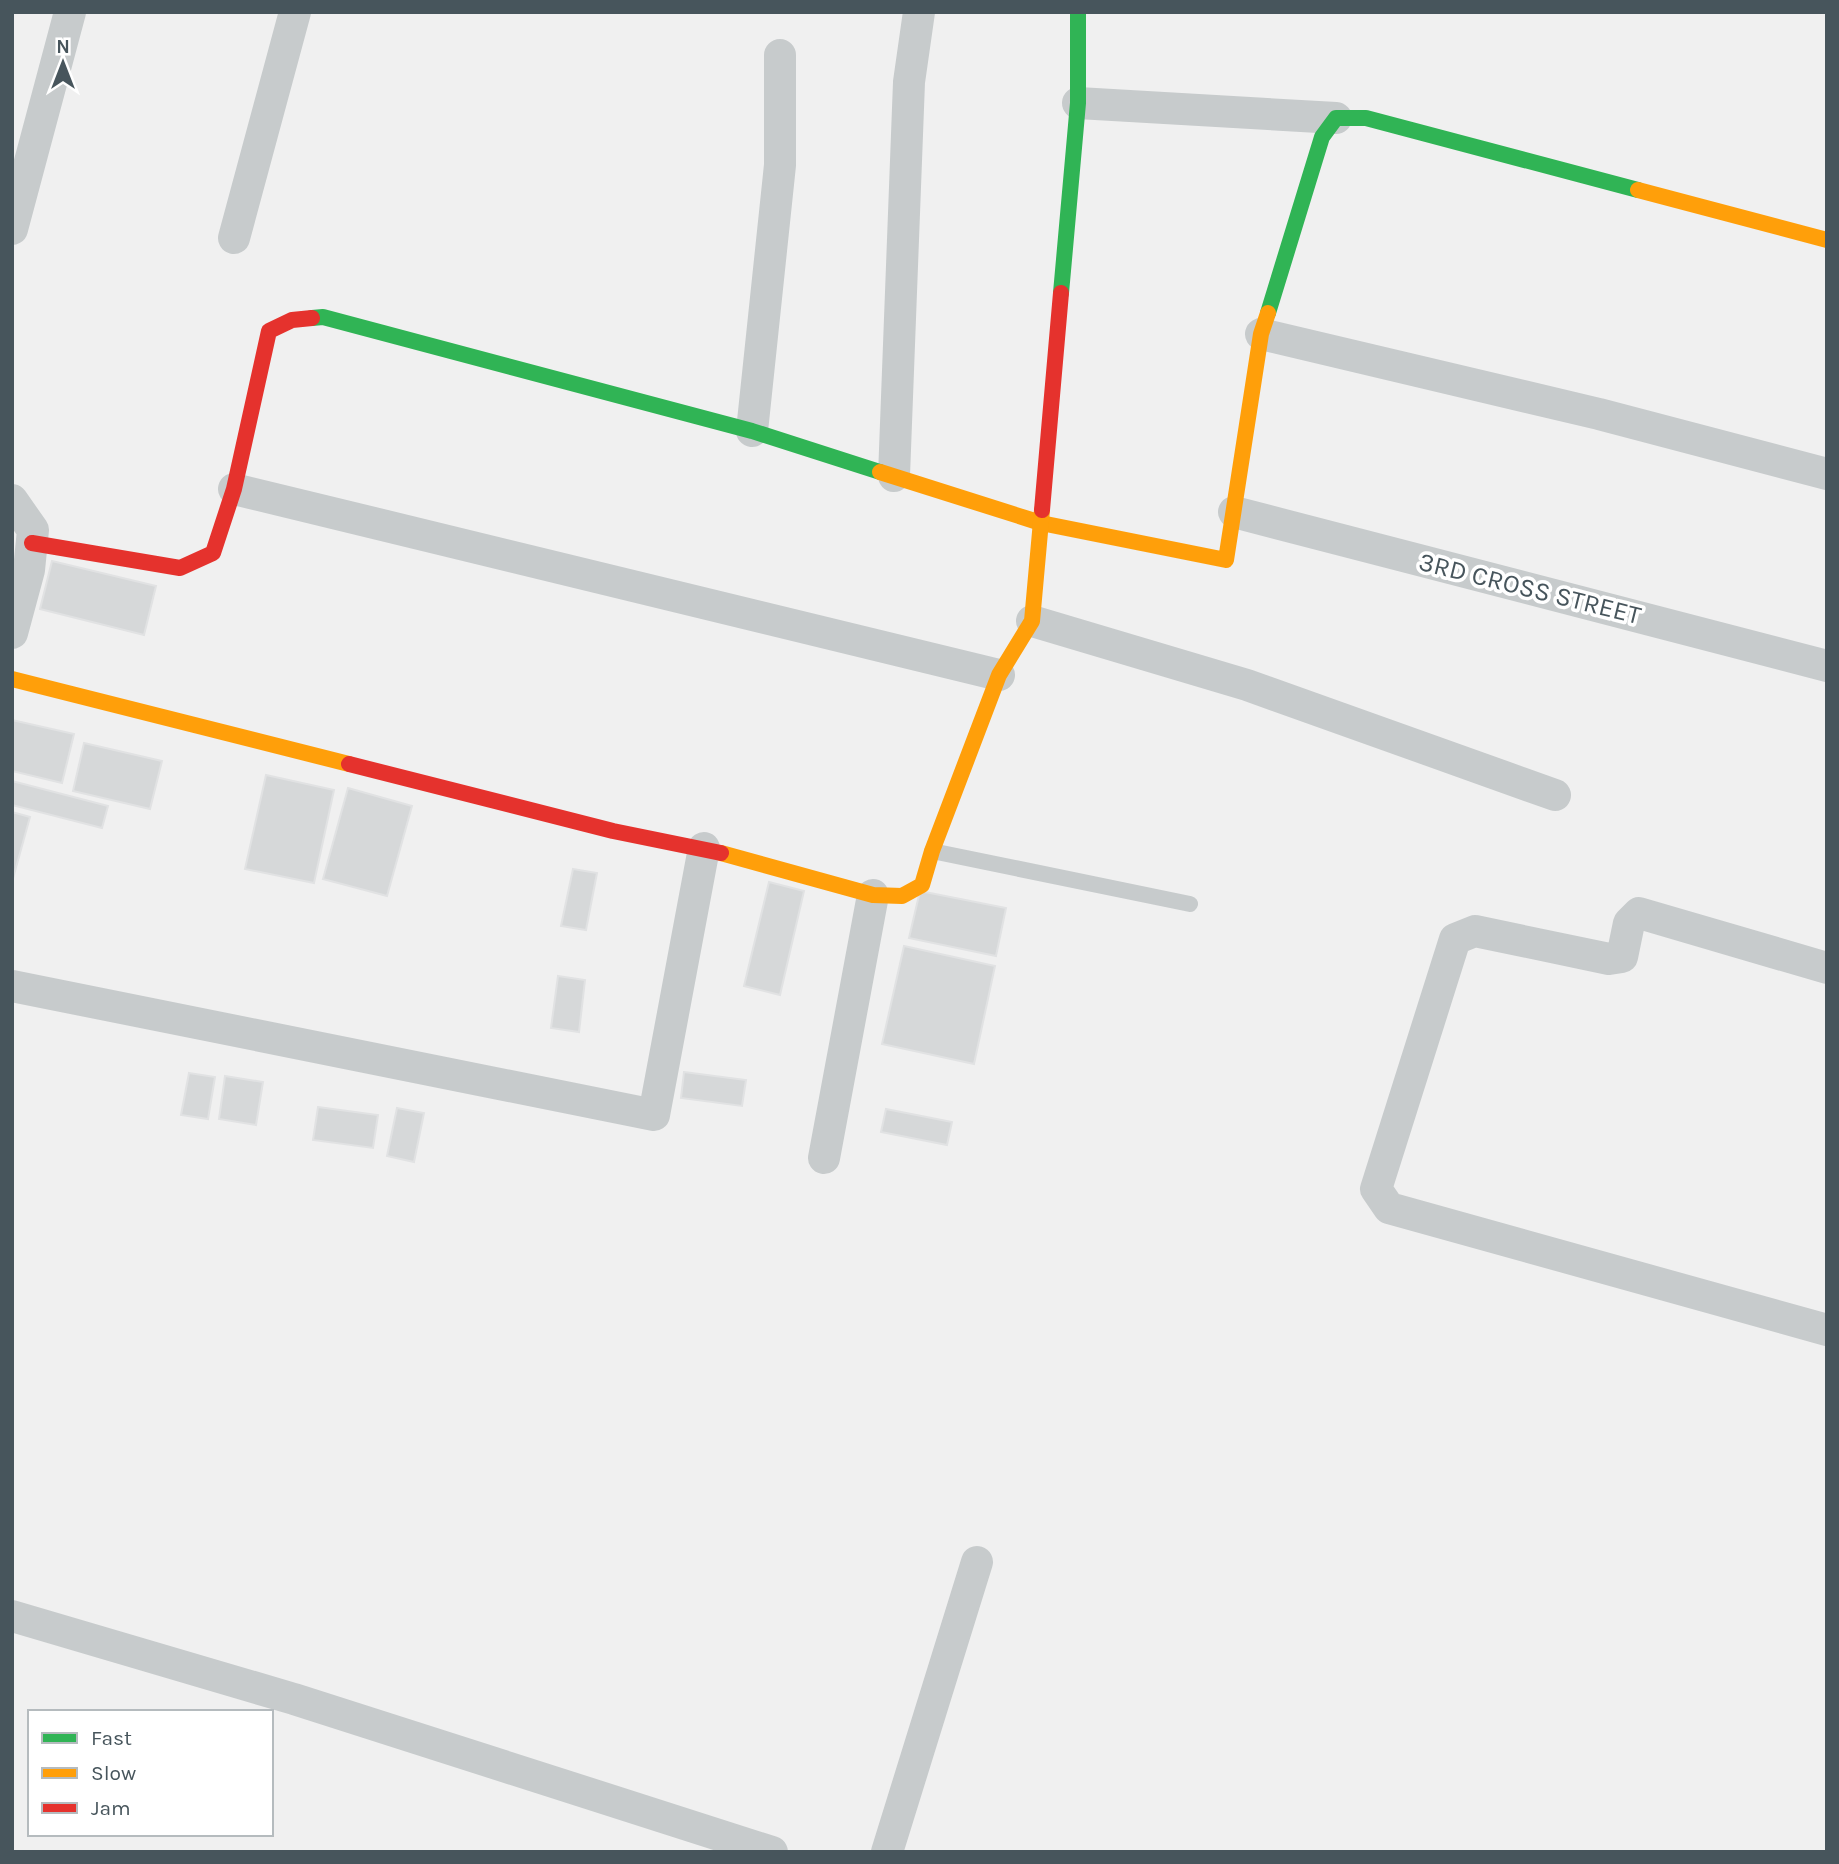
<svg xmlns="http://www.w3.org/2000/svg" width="1839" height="1864" viewBox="0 0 1839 1864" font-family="Karla,sans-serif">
<rect width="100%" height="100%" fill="#f0f0f0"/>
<g fill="#d6d8d9" stroke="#e1e2e3" stroke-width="2">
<polygon points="52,561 156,586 144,635 40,609"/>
<polygon points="12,720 74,734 62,783 12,771"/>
<polygon points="84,743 162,761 150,809 73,791"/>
<polygon points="266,775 334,790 314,883 245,869"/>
<polygon points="12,781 108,806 102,828 12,805"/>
<polygon points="348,788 412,806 387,896 323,879"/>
<polygon points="12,812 30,817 12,882"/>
<polygon points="573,869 597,873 586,930 561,926"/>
<polygon points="769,882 804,891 780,995 744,986"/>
<polygon points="920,891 1006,908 996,956 909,938"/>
<polygon points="904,946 995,966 974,1064 882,1044"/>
<polygon points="558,976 585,980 579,1032 551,1028"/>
<polygon points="684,1072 746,1080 742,1106 681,1098"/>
<polygon points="189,1073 215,1077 208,1119 181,1115"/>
<polygon points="225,1076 263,1082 256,1125 219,1119"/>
<polygon points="318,1107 378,1115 373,1148 313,1140"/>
<polygon points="397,1108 424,1113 414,1162 387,1156"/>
<polygon points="886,1109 952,1122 947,1145 881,1132"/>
</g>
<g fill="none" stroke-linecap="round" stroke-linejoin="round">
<polyline stroke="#c7cbcc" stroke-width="16" points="932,851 1190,904"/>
<g stroke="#c7cbcc" stroke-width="32">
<polyline points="1078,103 1336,118"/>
<polyline points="12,229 70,12"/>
<polyline points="234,238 295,12"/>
<polyline points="1261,334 1599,414 1827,474"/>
<polyline points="752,431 780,165 780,55"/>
<polyline points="894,476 909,82 919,12"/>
<polyline points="234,489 999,675"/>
<polyline points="12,500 33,530 29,570 12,633"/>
<polyline points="1234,512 1827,666"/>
<polyline points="1032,621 1247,685 1555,795"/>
<polyline points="1827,968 1639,913 1629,923 1622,957 1609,959 1475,931 1455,939 1376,1189 1389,1208 1827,1330"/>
<polyline points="12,986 654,1115 704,848"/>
<polyline points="824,1158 873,895"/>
<polyline points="12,1616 294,1699 772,1852"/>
<polyline points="887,1852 977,1562"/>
</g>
<g stroke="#30b455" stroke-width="16">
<polyline points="1061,293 1078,103 1078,12"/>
<polyline points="1268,313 1322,137 1336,118 1366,118 1638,190"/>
<polyline points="312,318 323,317 752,431 880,472"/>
</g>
<g stroke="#ff9f0a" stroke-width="16">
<polyline points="1638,190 1827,240"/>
<polyline points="880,472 1041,523 1226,560 1261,334 1268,313"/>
<polyline points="12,679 349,764"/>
<polyline points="721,853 873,895 902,896 922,885 932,851 999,675 1032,621 1042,510"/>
</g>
<g stroke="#e5322d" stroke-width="16">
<polyline points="1042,510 1061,293"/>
<polyline points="32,543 180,568 213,553 234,489 269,331 292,320 312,318"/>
<polyline points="349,764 613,831 721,853"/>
</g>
</g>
<g text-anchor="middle" stroke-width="7" stroke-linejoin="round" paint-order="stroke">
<g font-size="26" fill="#47555c" stroke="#fff">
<text transform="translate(1530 588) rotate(14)" y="9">3RD CROSS STREET</text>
</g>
</g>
<rect width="1839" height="1864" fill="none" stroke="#47555c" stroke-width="28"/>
<rect x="28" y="1710" width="245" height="126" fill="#ffffff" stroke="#b5bbbe" stroke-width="2"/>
<rect x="42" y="1733" width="35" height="10" fill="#30b455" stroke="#b5bbbe" stroke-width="2"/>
<text x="91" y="1745" font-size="21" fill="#47555c">Fast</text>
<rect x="42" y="1768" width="35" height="10" fill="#ff9f0a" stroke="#b5bbbe" stroke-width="2"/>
<text x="91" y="1780" font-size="21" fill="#47555c">Slow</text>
<rect x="42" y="1803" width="35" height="10" fill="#e5322d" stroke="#b5bbbe" stroke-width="2"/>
<text x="91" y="1815" font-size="21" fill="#47555c">Jam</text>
<g transform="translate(63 63)" stroke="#ffffff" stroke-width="5" paint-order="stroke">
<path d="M0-5L12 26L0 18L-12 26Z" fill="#47555c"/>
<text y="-10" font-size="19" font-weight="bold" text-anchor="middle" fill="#47555c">N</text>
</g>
</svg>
